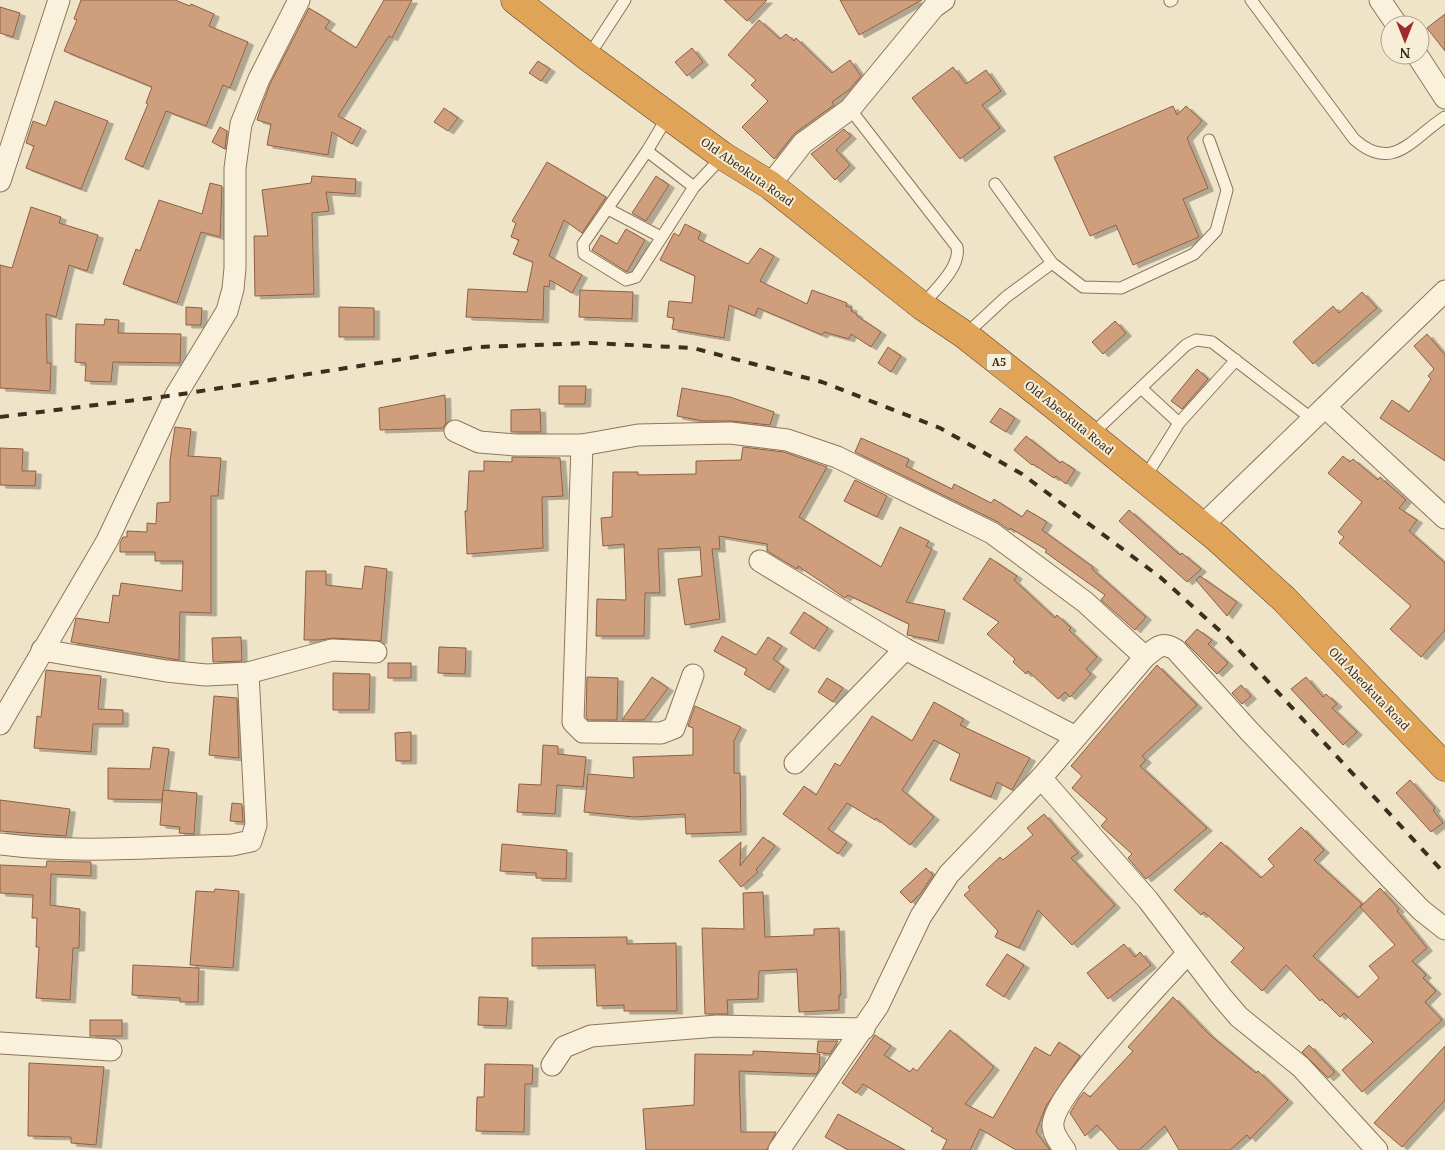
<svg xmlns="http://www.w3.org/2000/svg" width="1445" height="1150" viewBox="0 0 1445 1150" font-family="'Noto Serif',serif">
<defs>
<filter id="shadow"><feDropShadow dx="5.5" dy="3" stdDeviation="0" flood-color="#0004"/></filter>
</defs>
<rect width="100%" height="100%" fill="#f0e4c8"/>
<g fill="#cf9f7d" stroke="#8d5f41" filter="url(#shadow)">
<polygon points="81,0 175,0 190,6 191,4 214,14 209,26 248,42 230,88 223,85 206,126 166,111 143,167 125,159 148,104 146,103 152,87 64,51 77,20 74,19"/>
<polygon points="384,0 412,0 392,38 389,36 338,116 361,128 352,144 332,132 328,155 267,145 271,124 257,120 261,108 270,84 309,8 330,21 325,28 356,48"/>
<polygon points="724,0 767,0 747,21"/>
<polygon points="840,0 922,0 859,35"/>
<polygon points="0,7 20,13 13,37 0,33"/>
<polygon points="1445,14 1445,51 1427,28"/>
<polygon points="759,20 780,39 786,34 794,41 796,38 832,73 850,60 861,76 849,90 832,102 834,105 795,133 774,159 742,127 768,101 751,85 756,80 728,55"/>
<polygon points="692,48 703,62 687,76 675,62"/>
<polygon points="538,61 550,69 541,81 529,73"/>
<polygon points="953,67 966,84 986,70 1001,91 982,105 1000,128 960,159 912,98"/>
<polygon points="55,101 108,121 81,189 26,168 34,146 26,143 33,121 46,126"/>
<polygon points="1173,106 1177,115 1186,106 1202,121 1187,138 1208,188 1183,199 1199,237 1133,265 1116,225 1090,236 1054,157"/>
<polygon points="444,108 458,118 448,131 434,122"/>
<polygon points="220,127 227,131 225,149 212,142"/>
<polygon points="844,129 851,136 836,150 850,165 835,180 811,154"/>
<polygon points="547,162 606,197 582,233 564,220 549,256 582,275 572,293 550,280 549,287 544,286 543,320 466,317 468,289 527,292 533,262 513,254 519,240 511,237 516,223 512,221"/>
<polygon points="312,176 356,179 355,194 326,192 329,211 312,213 314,294 255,296 254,236 268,236 262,190 311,183"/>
<polygon points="656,176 669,185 646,221 632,213"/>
<polygon points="210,183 222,186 220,237 201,232 177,303 123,284 136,249 140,251 159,200 202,214"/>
<polygon points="31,207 61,217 59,223 98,235 87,271 69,265 56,317 46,314 47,363 51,363 50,391 0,388 0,265 12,268"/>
<polygon points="685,224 701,232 698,239 748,264 760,248 774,256 760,281 807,304 812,290 847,303 846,306 852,308 851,311 857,314 857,316 881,332 871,347 851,334 849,339 824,332 822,335 758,308 755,316 729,305 724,338 672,329 674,318 667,317 669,301 692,303 695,276 660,260 674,233 679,236"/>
<polygon points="626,229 645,240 627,272 592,250 601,235 617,244"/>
<polygon points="580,290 633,292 632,319 579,317"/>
<polygon points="1362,292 1377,308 1313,364 1293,342 1333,306 1339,313"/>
<polygon points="186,307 202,308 201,325 186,325"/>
<polygon points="339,307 374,308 374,337 339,337"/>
<polygon points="105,319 119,320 118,333 181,334 180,363 113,362 111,382 85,381 86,363 75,362 76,324 104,325"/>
<polygon points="1115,321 1126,333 1103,354 1092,342"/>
<polygon points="1427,334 1445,355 1445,461 1380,418 1392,400 1409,412 1431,379 1428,376 1434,369 1414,346"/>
<polygon points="888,347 901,356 891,372 878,363"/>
<polygon points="1197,369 1208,379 1182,409 1171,401"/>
<polygon points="559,386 586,386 585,404 559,404"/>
<polygon points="682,388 730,397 774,412 770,425 732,421 703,421 677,416"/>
<polygon points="445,395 446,423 443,428 380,430 379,408"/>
<polygon points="1000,408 1015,418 1006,432 990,422"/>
<polygon points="540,409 541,432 511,432 511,410"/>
<polygon points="175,427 191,429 188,456 221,458 218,496 211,496 211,613 180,612 179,660 71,642 76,618 109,623 113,595 119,596 121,583 182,591 183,561 155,561 155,552 120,552 120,543 123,537 127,537 127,531 147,532 147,523 156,524 157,503 170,502 170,460"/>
<polygon points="1026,436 1060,463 1062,461 1075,470 1066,484 1056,476 1054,478 1033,464 1032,465 1014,450"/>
<polygon points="861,438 909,459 906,466 952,489 954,484 991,503 994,499 1022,517 1027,510 1047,522 1042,530 1093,567 1092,569 1146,617 1135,630 1101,600 1105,595 1045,552 1047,550 1010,528 1009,530 998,522 855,452"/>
<polygon points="743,447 784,452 827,467 799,517 881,567 900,527 929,541 926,546 932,549 906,602 945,610 938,641 907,635 909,624 848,595 845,598 798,566 797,569 767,551 767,544 719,536 720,549 712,549 720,619 685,625 678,579 702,576 700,547 658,549 660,593 645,593 644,636 596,636 597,599 626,600 624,544 603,546 601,518 612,517 613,472 638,472 638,475 696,474 696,461 741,460"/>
<polygon points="0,448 23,449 22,471 36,471 35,486 0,485"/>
<polygon points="1343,456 1350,462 1353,459 1378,480 1380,477 1406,500 1399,508 1417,520 1409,531 1445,563 1445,630 1421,657 1390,629 1411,606 1339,543 1344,537 1338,532 1362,502 1328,473"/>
<polygon points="512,457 560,458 563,496 542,497 543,548 467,554 465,511 467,511 469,471 484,471 484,461 512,462"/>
<polygon points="855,480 887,496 877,517 844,501"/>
<polygon points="1129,510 1180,555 1182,553 1201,569 1187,582 1119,521"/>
<polygon points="990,558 1017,576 1014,580 1055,618 1057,615 1071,628 1069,630 1097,657 1086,669 1091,674 1070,697 1065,692 1058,699 1028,671 1026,674 1013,662 1015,659 987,634 999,622 963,599"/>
<polygon points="365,566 387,569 381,641 333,638 320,640 304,640 306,571 326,571 326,585 362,589"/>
<polygon points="1200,576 1237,602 1227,616 1196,580"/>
<polygon points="804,612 828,628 814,649 790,633"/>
<polygon points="1197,629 1212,640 1208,644 1228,663 1217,674 1185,642"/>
<polygon points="722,636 756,655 768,637 782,646 773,659 784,667 769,690 744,674 747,669 714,651"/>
<polygon points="241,637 242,661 213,662 212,638"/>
<polygon points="439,647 466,648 465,674 438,673"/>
<rect x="388" y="663" width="23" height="15"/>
<polygon points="1157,665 1197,705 1142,756 1146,760 1140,766 1207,828 1146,879 1128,858 1132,854 1101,826 1107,819 1072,788 1082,776 1071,766"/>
<polygon points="46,670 101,676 98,709 123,710 123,724 93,724 91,752 34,748 37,716 41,717"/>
<polygon points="333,673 370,674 369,710 333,710"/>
<polygon points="587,677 618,678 617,720 588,720 586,717"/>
<polygon points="652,677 668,688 644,720 622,720"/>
<polygon points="1306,677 1323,697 1326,694 1337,704 1332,708 1357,732 1343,745 1291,689"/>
<polygon points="827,678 843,688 833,702 818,692"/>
<polygon points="1241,685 1251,696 1242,704 1232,693"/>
<polygon points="214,696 237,698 239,758 209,755"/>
<polygon points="934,702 964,719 960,725 1030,758 1012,790 997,782 991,797 950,780 960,754 934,740 902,790 934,817 910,845 876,818 875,820 847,803 828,829 847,842 838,854 783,814 804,786 816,795 835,763 840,766 872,716 912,741"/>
<polygon points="695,706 741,727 734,741 734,773 740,773 741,832 686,834 685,814 634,817 584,812 588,774 634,778 633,757 693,755 693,728 688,726"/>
<polygon points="411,732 411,761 396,761 395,733"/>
<polygon points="543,745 558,746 558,754 586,757 583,787 557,785 555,814 517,812 519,784 541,785"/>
<polygon points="153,747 169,749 162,800 108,799 108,768 150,769"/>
<polygon points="1410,780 1435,808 1433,810 1443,823 1431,832 1396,793"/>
<polygon points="163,790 197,793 194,834 179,833 180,827 160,825"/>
<polygon points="0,800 70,809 66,836 0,831"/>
<polygon points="232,803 242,804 243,822 230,821"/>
<polygon points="1044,814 1078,853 1071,858 1115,905 1072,945 1038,910 1019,948 995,937 998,931 964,895 970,890 968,887 1000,857 1003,860 1033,835 1027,828"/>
<polygon points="1301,827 1324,850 1314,860 1362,904 1313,956 1358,998 1379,978 1369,966 1395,945 1360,907 1380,888 1399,909 1397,911 1427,948 1412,961 1426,975 1423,978 1436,991 1425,1002 1442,1020 1362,1092 1342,1070 1373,1042 1344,1013 1340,1017 1322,999 1320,1001 1286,965 1262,991 1231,962 1244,948 1204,912 1201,915 1174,890 1221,842 1261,878 1274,866 1268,859"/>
<polygon points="763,837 775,846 756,870 758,872 741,887 719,861 741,842 740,866"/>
<polygon points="502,844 567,850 566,879 536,878 536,873 500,871"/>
<polygon points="47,861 91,862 91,876 51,874 50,905 80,909 79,948 73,948 70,1000 36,998 39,947 36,947 37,918 32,918 33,895 0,893 0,865 46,867"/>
<polygon points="926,868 933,875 921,893 911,903 900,892"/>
<polygon points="215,889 239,891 233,968 190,965 196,891 214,892"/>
<polygon points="763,892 765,937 814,935 814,929 839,928 841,995 839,995 839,1010 799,1012 797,969 759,971 758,999 727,1000 728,1014 705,1014 702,928 744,929 743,893"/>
<polygon points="627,937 627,944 676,943 677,1011 624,1011 624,1005 597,1006 595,965 532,966 532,938"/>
<polygon points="1124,944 1135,957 1140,952 1151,965 1108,999 1087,973"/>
<polygon points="1007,954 1024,965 1004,997 986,985"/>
<polygon points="133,965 199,968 198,1002 180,1002 180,998 132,995"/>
<polygon points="479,997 508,998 506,1026 478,1025"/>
<polygon points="1173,997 1211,1036 1256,1073 1258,1071 1288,1100 1250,1139 1247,1135 1230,1150 1179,1150 1165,1126 1139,1150 1119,1150 1097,1125 1085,1136 1070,1113 1079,1098 1084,1092 1090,1097 1133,1051 1128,1047"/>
<rect x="90" y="1020" width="32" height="16"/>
<polygon points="950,1030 994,1067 965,1104 993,1118 1035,1047 1050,1056 1059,1042 1080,1056 1046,1106 1036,1132 1050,1150 1016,1150 980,1129 970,1150 942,1150 947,1140 931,1131 933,1128 863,1084 856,1093 842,1083 875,1035 891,1046 884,1055 910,1072 913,1068 917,1071"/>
<polygon points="818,1041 838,1041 830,1054 817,1052"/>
<polygon points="1309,1045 1335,1072 1328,1078 1302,1052"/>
<polygon points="1445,1046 1445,1100 1402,1147 1374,1123"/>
<polygon points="753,1051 820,1054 819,1070 816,1074 739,1071 741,1132 776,1132 767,1150 646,1150 643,1109 694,1105 695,1054 753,1055"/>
<polygon points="29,1063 104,1067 96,1145 71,1143 71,1137 28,1136"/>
<polygon points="485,1064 533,1065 532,1084 525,1084 524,1132 476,1131 477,1097 484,1097"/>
<polygon points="838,1114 905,1150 848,1150 825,1137"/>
</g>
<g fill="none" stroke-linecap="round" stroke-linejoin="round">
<g stroke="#8d765c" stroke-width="13">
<g id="lane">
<path d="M1251,0L1354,139C1393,174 1412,138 1445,117"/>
<polyline points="1170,1 1172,0"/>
<polyline points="588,57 625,0"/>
<path d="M850,109L957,247C961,268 934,290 922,306"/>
<polyline points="668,116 647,151 583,244 584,254 626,280 636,277 694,187 723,156"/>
<polyline points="647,151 694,187"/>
<polyline points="995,184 1052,263 1083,287 1121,288 1194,254 1216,231 1227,190 1209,140"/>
<polyline points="608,209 661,237"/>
<polyline points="965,335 1006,297 1052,263"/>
<polyline points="1141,388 1179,423"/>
<polyline points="1091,435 1186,345 1196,340 1212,342 1312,419"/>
<polyline points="1144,479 1179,423 1236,360"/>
</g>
</g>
<g stroke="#8d765c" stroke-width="23">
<g id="street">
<polyline points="1380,0 1397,25"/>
<polyline points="1417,55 1445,98"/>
<polyline points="0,181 59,0"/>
<polyline points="770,185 803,143 850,109 934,7 944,0"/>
<polyline points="1325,407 1445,291"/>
<polyline points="455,431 479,442 516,445 582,445"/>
<polyline points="1203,525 1325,407 1445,518"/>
<polyline points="760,561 905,649 1076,737"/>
<polyline points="42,650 166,671 206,675 248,673 332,650 376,652"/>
<polyline points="693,675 674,728 661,733 583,732 573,722 582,445 638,435 730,433 787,440 837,457 992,533 1085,602 1145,657"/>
<polyline points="0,724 107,541 176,395 227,311 233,289 235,268 235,168 241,124 259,79 299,0"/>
<polyline points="795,763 905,649"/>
<polyline points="1041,778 1148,900 1221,996 1239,1017 1301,1067 1377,1150"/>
<path d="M0,844C76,854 155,847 232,845L251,841L256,825L248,673"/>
<polyline points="0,1043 111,1050"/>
<polyline points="552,1065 564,1047 591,1036 717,1026 864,1029"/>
<path d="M779,1150L878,1006L921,916L949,874L1041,778L1145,657C1157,647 1162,641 1176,650L1250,732L1421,910L1445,929"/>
<path d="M1065,1150C1060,1143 1054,1136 1053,1127C1049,1098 1164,980 1188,953"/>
</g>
</g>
<g stroke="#5b4430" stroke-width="29">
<polyline id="highway" points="515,0 588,57 723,156 770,185 922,306 965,335 1055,406 1217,538 1284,599 1445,767"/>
</g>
<use href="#lane" stroke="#faf1dc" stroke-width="11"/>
<use href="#street" stroke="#faf1dc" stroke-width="21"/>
<use href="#highway" stroke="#e0a458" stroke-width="28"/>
<polyline stroke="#3d2e20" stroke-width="4" stroke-dasharray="9 9" stroke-linecap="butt" points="0,417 176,395 479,347 590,343 693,348 822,382 940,428 1022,474 1160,577 1228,638 1445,874"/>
</g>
<g text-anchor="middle" stroke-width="4" stroke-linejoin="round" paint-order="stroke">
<rect fill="#f7eed8" stroke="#756857" stroke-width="1" x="986.5" y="353.5" width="25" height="17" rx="4"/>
<g font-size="11" font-weight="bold" fill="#3d2e20">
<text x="999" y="366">A5</text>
</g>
<g font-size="12" fill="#3d2e20" stroke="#f7eed8">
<text transform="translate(747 172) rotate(35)" y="4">Old Abeokuta Road</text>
<text transform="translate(1069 418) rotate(39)" y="4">Old Abeokuta Road</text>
<text transform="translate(1369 689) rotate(46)" y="4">Old Abeokuta Road</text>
</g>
</g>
<g transform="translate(1405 40) rotate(180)"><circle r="24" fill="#f7eed8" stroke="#ada18e"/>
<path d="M0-4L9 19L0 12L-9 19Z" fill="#9e2a2b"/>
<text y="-8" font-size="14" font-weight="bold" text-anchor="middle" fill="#3d2e20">N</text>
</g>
</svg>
